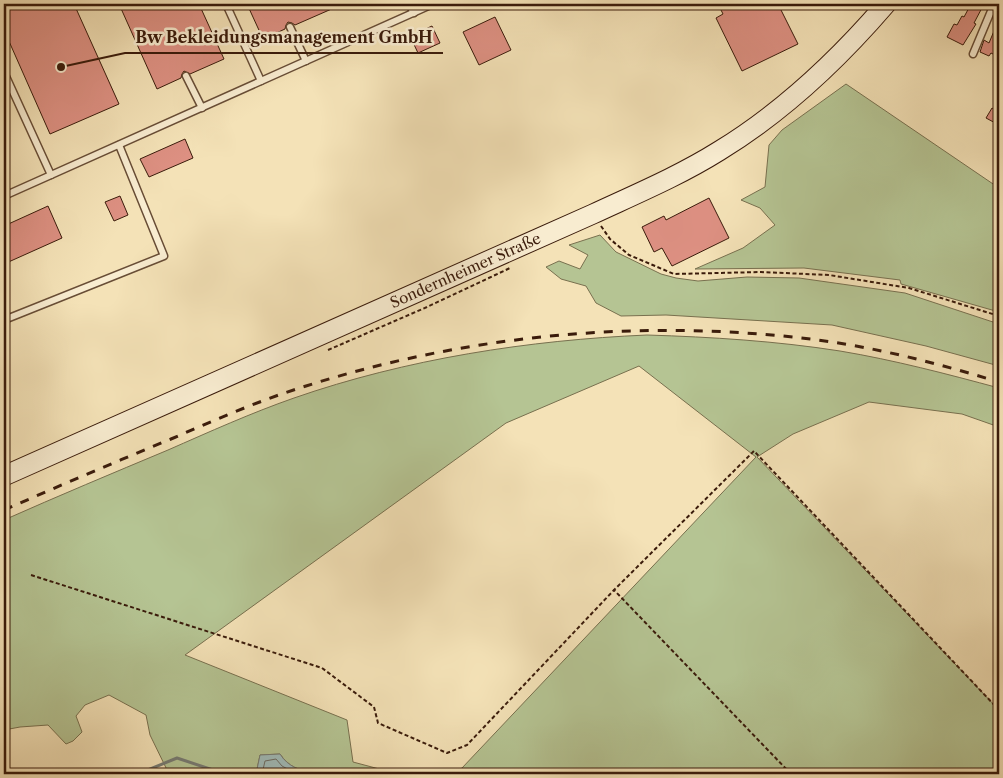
<svg xmlns="http://www.w3.org/2000/svg" width="1003" height="778" viewBox="0 0 1003 778" font-family="'Libre Caslon Text',serif">
<rect width="100%" height="100%" fill="#f4e2b7"/>
<filter id="stains"><feTurbulence type="fractalNoise" baseFrequency=".004" numOctaves="4"/><feColorMatrix values="0 0 0 0 .2 0 0 0 0 .09 0 0 0 0 .02 0 0 0 .5 -.17"/></filter>
<radialGradient id="worn" r=".72"><stop offset=".6" stop-color="#630" stop-opacity="0"/><stop offset="1" stop-color="#630" stop-opacity=".3"/></radialGradient>
<g fill="#b5c493" stroke="#78704f">
<polygon points="846,84 999,188 999,312 901,284 900,280 804,268 695,269 743,248 775,225 760,208 741,200 765,187 769,145 782,130"/>
<polygon points="600,235 616,252 661,274 676,278 698,281 747,277 799,278 905,293 999,324 999,366 926,346 832,325 666,315 621,316 596,303 586,286 561,279 546,267 559,261 580,269 588,255 569,245"/>
<path d="M647,335C712,337 776,341 840,351C894,360 947,374 999,388V427L962,414L869,402L793,434L757,457L999,710V774H451L462,768L756,457L639,366L506,423L185,655L347,720L353,762L398,774C383,774 367,774 351,774C326,774 296,778 280,754L260,755L256,774H169L150,735L146,715L109,695L85,705L76,716L82,732L73,741L66,744L48,725L20,727L4,730V520C58,496 113,473 168,450C209,432 251,413 294,398C406,359 529,340 647,335Z"/>
</g>
<path fill="#a0bbb9" stroke="#777b73" d="M280,754C288,767 300,770 314,774H256L260,755Z"/>
<g fill="none" stroke-linecap="round" stroke-linejoin="round">
<polyline stroke="#6d6b62" stroke-width="1" points="262,774 265,761 276,759 282,766 297,774"/>
<polyline stroke="#777b73" stroke-width="3" points="138,774 177,758 225,774"/>
</g>
<g fill="#dd9082" stroke="#3a1b0b">
<polygon points="4,4 74,4 119,104 50,134 4,30"/>
<polygon points="119,4 199,4 224,59 190,74 184,71 182,74 181,78 157,89"/>
<polygon points="247,4 343,4 295,25 292,23 288,22 286,25 285,29 263,39"/>
<polygon points="718,4 778,4 798,44 742,71 716,18 723,14"/>
<polygon points="971,4 984,4 974,23 976,24 963,45 947,37 954,24 957,25 962,16 964,17"/>
<polygon points="495,17 511,50 479,65 463,32"/>
<polygon points="999,19 999,57 991,53 989,56 980,52 984,40 989,43"/>
<polygon points="432,26 440,43 418,53 410,36"/>
<polygon points="992,108 999,112 999,125 986,118"/>
<polygon points="185,139 193,158 149,177 140,159"/>
<polygon points="120,196 128,215 114,221 105,202"/>
<polygon points="709,198 729,238 672,266 662,248 654,252 642,227 664,216 666,220"/>
<polygon points="48,206 62,238 4,264 4,226"/>
</g>
<g fill="none" stroke-linecap="round" stroke-linejoin="round">
<g stroke="#684d36" stroke-width="9">
<g id="service">
<polyline points="226,4 261,81"/>
<polyline points="409,4 414,13"/>
<polyline points="290,27 306,61"/>
<polyline points="973,54 994,4"/>
<polyline points="4,72 51,175 4,196"/>
<polyline points="186,76 202,108"/>
<polyline points="51,175 433,4"/>
<polyline points="4,320 164,256 119,145"/>
</g>
</g>
<g stroke="#3a1b0b" stroke-width="21">
<g id="secondary">
<path id="s1" d="M4,476L593,214C636,194 679,176 719,151C783,112 837,61 886,4"/>
</g>
</g>
<g stroke="#3a1b0b" stroke-width="2" stroke-dasharray="4 2.5" stroke-linecap="butt">
<polyline points="601,226 610,239 629,255 674,274 761,272 829,275 909,288 999,316"/>
<polyline points="328,350 427,307 510,268"/>
<polyline points="31,575 322,668 374,707 378,723 447,753 467,745 614,590"/>
<polyline points="791,774 614,590 754,451 999,710"/>
</g>
<use href="#service" stroke="#f8ecd0" stroke-width="6"/>
<use href="#secondary" stroke="#f8ecd0" stroke-width="19"/>
<path stroke="#3a1b0b" stroke-width="3" stroke-dasharray="9 9" stroke-linecap="butt" d="M4,510C59,486 115,462 171,439C215,420 260,400 306,386C470,334 646,318 818,340C879,348 940,364 999,382"/>
</g>
<g text-anchor="middle" stroke-width="5" stroke-linejoin="round" paint-order="stroke">
<g font-size="15" fill="#3a1b0b" stroke="#f8ecd0">
<text dy="5" stroke="none"><textPath href="#s1" startOffset="505">Sondernheimer Straße</textPath></text>
</g>
</g>
<path fill="none" stroke="#3a1b0b" stroke-width="2" d="M61 67L125 53H443"/>
<circle fill="#3a1b0b" stroke="#f8ecd0" stroke-width="2" cx="61" cy="67" r="5"/>
<g font-size="16" text-anchor="middle" font-weight="bold" fill="#3a1b0b" stroke="#f8ecd0" stroke-width="5" stroke-linejoin="round" paint-order="stroke">
<text x="284" y="43">Bw Bekleidungsmanagement GmbH</text>
</g>
<rect width="1003" height="778" fill="none" stroke="#f4e2b7" stroke-width="20"/>
<rect x="5" y="5" width="993" height="768" fill="none" stroke="#3a1b0b" stroke-width="2.5"/>
<rect x="10" y="10" width="983" height="758" fill="none" stroke="#3a1b0b"/>
<rect width="100%" height="100%" filter="url(#stains)"/>
<rect width="100%" height="100%" fill="url(#worn)"/>
</svg>
